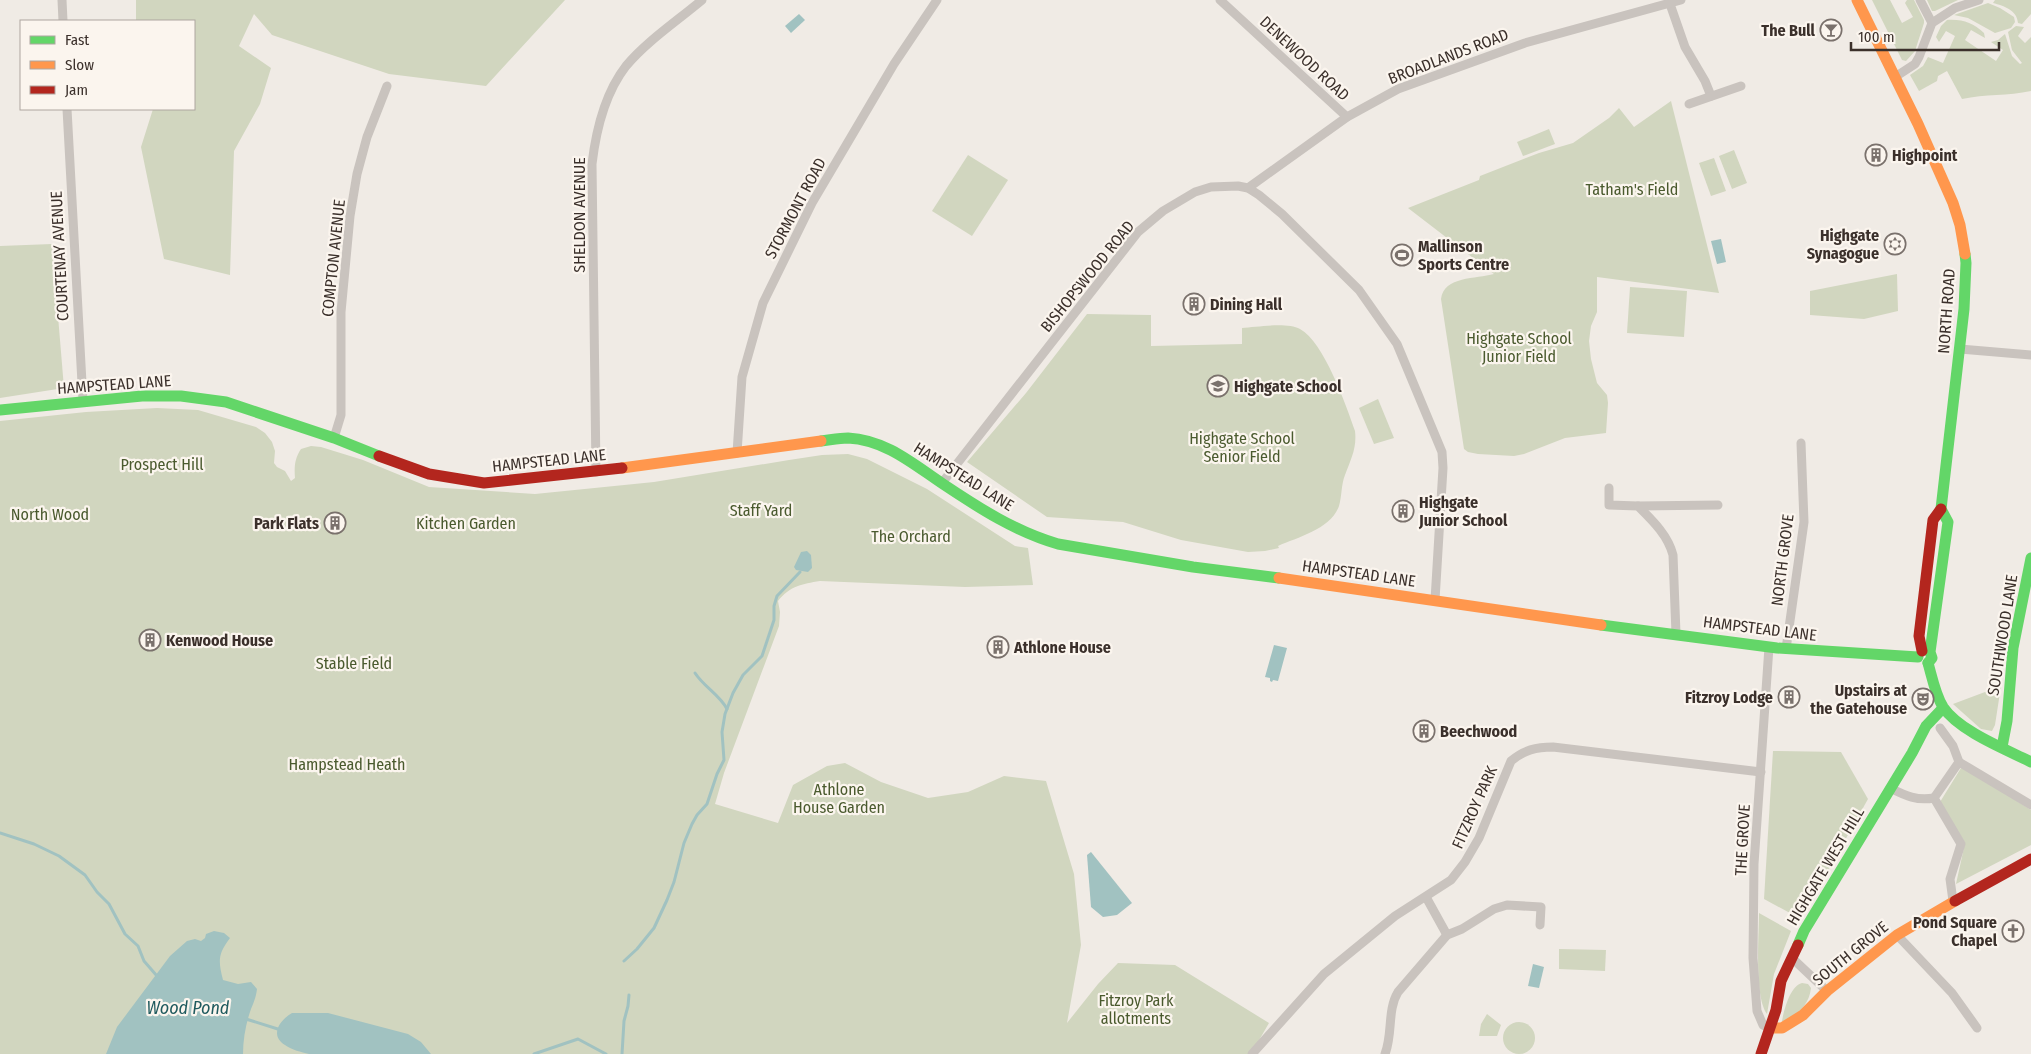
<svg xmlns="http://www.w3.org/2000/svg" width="2031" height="1054" viewBox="0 0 2031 1054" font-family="'Fira Sans Condensed',sans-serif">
<rect width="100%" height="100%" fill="#f0ebe5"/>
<g fill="#d1d6bf">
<polygon points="136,0 565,0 486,86 389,74 272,35 254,14 239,46 271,68 260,104 234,151 230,275 164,259 141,147 153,109 194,109 194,21 136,21"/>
<polygon points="1872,0 1890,0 1902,23 1913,17 1905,3 1907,0 1914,0 1924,20 1924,23 1915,51 1906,61 1902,60"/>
<polygon points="1927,0 1958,0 1935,11 1932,11"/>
<path d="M1995,0H2031V14L2022,24L2018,23C2017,10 2004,6 1993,3Z"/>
<polygon points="1988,3 2000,8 2014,17 2015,22 2011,28 1995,33 1968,18 1954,15"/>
<path d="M1947,20C1963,19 1973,23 1984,33L1985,38L1971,30L1965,40L1996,61L2003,50L1991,42L1998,40L2005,34L2012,56L2020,64L2022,63L2012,50L2008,32L2016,26L2024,27L2018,36L2025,43L2031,37V91C2008,96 1985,94 1962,99L1947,71L1938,76L1937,81L1919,91L1910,75L1923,66L1928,57L1943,63L1955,36L1946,31L1939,42L1936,37L1941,26Z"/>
<path d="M1671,101L1719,293L1597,277V312L1591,326L1589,341L1591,359L1597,383L1607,395L1608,403L1606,433L1565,438L1524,454L1514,456L1478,454L1468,452L1464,449L1441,299C1444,276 1476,279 1494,274L1408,208L1479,180L1480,176L1539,153L1573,143L1609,118L1619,108L1634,127Z"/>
<polygon points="1549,129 1555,144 1523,156 1517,142"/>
<polygon points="1734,150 1747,183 1732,189 1719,156"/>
<polygon points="968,155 1008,180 972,236 932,211"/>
<polygon points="1714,158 1726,191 1711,196 1699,163"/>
<polygon points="52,244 64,388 0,398 0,246"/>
<polygon points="1897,274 1898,311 1864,319 1810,315 1810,291"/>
<polygon points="1630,287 1687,291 1684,337 1627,333"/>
<path d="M1087,314L1151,315V346L1242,344V328C1257,327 1287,322 1300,329C1324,342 1346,405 1355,431C1357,448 1351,459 1345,475C1341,485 1342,496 1339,506C1331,529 1298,537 1278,546L1279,548L1265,551L1248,552L1181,540L1123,522L1047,517L967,462L1026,393Z"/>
<polygon points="1378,399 1394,438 1374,444 1359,408"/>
<path d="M157,408L198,410L256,427L265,433L272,442L275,451L274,463L277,467L285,471L291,481L295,478C294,466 295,458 301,449L311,446L321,447L363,460L429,487L535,494L654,482L789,460L822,455L848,454L867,459L927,489L1015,546L1028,548L1033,585L965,587L820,581C802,584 790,586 778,601L780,612L779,626L724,773L715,804L778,823L793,785L827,766L845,763L881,782L928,798L968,792L1004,776L1046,781L1074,874L1081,945L1067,1023L1098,984L1118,963L1175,965L1269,1023L1251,1054H0V421L86,412Z"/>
<polygon points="2001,686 1995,725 1992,731 1981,729 1953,704"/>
<polygon points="1773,751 1841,752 1868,799 1801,919 1764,899"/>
<polygon points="1963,767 2031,810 2031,845 1956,884 1965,843 1940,802 1961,768"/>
<path d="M1759,913L1791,931L1774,974L1767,1014C1754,996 1759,937 1759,913Z"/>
<polygon points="1559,949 1606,950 1605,971 1559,969"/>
<path d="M1802,983L1808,984L1811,988C1809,1005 1799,1012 1786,1022L1782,1021C1784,1010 1790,986 1802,983Z"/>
<polygon points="1487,1014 1501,1025 1497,1036 1479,1036 1481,1024"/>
<circle cx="1519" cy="1038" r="16"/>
</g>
<g fill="#a1c2c1">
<polygon points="799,14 805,20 791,33 785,26"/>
<polygon points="1721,239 1726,262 1717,264 1711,241"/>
<polygon points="807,551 811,555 812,568 808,572 796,570 794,567 801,552"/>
<polygon points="1274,645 1287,648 1278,681 1273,680 1272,682 1270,681 1270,678 1265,677"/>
<polygon points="1091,852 1132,903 1117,915 1103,917 1091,907 1087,855"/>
<path d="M214,931L224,933L230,938C218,954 218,960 223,980L238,984L251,982L257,989C256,997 254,1002 251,1009C246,1023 243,1039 243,1054H106L117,1027L170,956L187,941L195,939L201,941L205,938L206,934Z"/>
<polygon points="1533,964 1544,967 1539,988 1528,986"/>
<path d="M292,1013H328L408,1034L421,1042L431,1054H309C301,1052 292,1050 285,1045C269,1035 280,1020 292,1013Z"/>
</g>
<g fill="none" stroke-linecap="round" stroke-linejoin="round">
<g stroke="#a1c2c1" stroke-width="3">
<path d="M695,673C704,687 720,695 727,709"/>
<polyline points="0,833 34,844 59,856 85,875 97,892 109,904 125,934 138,946 144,961 157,976"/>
<polyline points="624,961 637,949 654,928 667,900 674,882 684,843 692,824 697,815 707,804 717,774 724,760 722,732 725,714 733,693 743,675 762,656 774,620 774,606 777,596 800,572"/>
<polyline points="246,1019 281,1030"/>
<polyline points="534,1054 578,1039 606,1054"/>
<polyline points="622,1054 624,1021 628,1006 629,995"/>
</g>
<g stroke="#c9c3be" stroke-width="9">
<polyline points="62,0 63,21"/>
<polyline points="1220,0 1347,117"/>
<polyline points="1920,0 1932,23"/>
<polyline points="1670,4 1685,47 1705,81 1711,96"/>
<polyline points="1895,77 1915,64 1919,57 1932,23 1955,8 1979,0"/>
<polyline points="1689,104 1741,86"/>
<polyline points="67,109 83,401"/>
<polyline points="1248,188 1347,117 1398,89 1525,43 1681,0"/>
<polyline points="1960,349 2031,355"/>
<polyline points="334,438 341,415 341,312 350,216 357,174 367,137 387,86"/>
<polyline points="737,453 742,377 763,303 812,203 894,64 937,0"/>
<path d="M596,472L592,164C596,130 605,93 626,66C647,41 677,21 702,0"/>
<polyline points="942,483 1138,232 1163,211 1195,192 1211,187 1238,186 1248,188 1259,195 1282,214 1359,290 1397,344 1442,452 1443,468 1435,600"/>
<path d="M1609,488V505L1638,506C1652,520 1668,535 1673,555L1676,634"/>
<polyline points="1638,506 1718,505"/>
<polyline points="1769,647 1754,864 1753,958 1757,1011 1763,1025 1770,1028"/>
<polyline points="1786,649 1804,522 1801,443"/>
<polyline points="1940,728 1953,746 1959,762"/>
<path d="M1890,788C1906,796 1917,801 1934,798"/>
<polyline points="1426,897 1447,935"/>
<polyline points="1953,901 1950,879 1961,844 1934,798 1959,762 2031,805"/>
<polyline points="1897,935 1952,993 1977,1028"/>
<polyline points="1792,958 1827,991"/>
<path d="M1252,1054L1324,974L1395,916L1451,880L1465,862L1479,838L1511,761C1524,750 1536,747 1553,747L1761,772"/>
<path d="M1385,1054C1393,1034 1387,1010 1398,992L1447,935L1462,929L1494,909L1507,905L1541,907L1540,925"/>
</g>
<g stroke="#63d668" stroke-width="11">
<polyline points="0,410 142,396 181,396 226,402 334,438 379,456"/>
<path d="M821,441C830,440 839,438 848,438C886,440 913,464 943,484C979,508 1016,532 1058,544L1193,567L1279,578"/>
<polyline points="1601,625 1777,648 1918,657"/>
<polyline points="1928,663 1932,658 1930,652 1948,522 1941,509 1964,309 1966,263 1965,254"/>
<path d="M1928,663C1932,677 1935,694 1943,707C1959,731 2005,749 2031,762"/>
<polyline points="2002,747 2007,721 2013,648 2031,558"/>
<polyline points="1798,945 1804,931 1912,753 1926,726 1943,708"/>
</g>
<g stroke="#ff974d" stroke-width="11">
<polyline points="1857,0 1918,124 1953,203 1960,225 1965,254"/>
<polyline points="622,468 821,441"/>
<polyline points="1279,578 1601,625"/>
<polyline points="1770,1028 1782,1028 1803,1015 1827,991 1897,935 1955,901"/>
</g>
<g stroke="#b3261e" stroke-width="11">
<polyline points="379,456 429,474 484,483 622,468"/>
<polyline points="1922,651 1919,636 1933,520 1941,509"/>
<polyline points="1955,901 2031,859"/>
<polyline points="1761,1054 1776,1010 1781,981 1798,945"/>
</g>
</g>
<defs>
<g id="bar-ring" transform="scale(1.125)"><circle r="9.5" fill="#fbf5ee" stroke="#7a716c" stroke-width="1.5"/><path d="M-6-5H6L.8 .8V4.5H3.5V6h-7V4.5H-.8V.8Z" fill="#7a716c"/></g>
<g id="building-ring" transform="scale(1.125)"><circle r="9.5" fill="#fbf5ee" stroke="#7a716c" stroke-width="1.5"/><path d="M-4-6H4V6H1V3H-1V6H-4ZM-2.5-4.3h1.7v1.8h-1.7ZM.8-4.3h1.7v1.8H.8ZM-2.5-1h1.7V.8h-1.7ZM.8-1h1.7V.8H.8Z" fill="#7a716c"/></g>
<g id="synagogue-ring" transform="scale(1.125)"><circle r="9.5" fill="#fbf5ee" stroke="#7a716c" stroke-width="1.5"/><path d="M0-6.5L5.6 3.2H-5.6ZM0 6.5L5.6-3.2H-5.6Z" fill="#7a716c"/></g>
<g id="stadium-ring" transform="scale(1.125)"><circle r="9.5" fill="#fbf5ee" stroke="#7a716c" stroke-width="1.5"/><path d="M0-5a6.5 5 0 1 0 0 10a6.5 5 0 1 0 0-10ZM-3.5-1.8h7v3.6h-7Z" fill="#7a716c"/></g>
<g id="school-ring" transform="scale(1.125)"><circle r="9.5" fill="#fbf5ee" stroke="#7a716c" stroke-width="1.5"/><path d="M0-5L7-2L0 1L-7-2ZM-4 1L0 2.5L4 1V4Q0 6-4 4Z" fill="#7a716c"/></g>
<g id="theatre-ring" transform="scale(1.125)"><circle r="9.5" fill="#fbf5ee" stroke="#7a716c" stroke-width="1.5"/><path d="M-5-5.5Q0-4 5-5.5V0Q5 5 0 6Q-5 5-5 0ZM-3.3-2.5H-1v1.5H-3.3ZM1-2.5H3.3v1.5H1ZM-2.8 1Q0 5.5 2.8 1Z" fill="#7a716c"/></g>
<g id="church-ring" transform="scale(1.125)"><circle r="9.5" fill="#fbf5ee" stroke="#7a716c" stroke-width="1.5"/><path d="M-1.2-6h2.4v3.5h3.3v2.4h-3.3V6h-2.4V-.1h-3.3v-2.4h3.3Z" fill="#7a716c"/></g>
</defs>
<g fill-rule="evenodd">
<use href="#bar-ring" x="1831" y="30"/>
<use href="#building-ring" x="1876" y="155"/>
<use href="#synagogue-ring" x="1895" y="244"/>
<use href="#stadium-ring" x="1402" y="255"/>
<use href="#building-ring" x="1194" y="304"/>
<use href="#school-ring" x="1218" y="386"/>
<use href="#building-ring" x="1403" y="511"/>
<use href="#building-ring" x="335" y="523"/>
<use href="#building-ring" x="150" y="640"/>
<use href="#building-ring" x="998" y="647"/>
<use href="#building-ring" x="1789" y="697"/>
<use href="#theatre-ring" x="1923" y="699"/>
<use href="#building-ring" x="1424" y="731"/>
<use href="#church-ring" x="2013" y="931"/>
</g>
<g text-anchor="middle" stroke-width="4.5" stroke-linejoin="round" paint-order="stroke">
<g font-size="16" font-weight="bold" fill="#3b302b" stroke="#fbf5ee" text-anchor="start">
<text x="1815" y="36" text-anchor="end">The Bull</text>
<text x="1892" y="161">Highpoint</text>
<text x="1879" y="241" text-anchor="end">Highgate<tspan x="1879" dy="18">Synagogue</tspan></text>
<text x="1418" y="252">Mallinson<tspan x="1418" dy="18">Sports Centre</tspan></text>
<text x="1210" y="310">Dining Hall</text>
<text x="1234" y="392">Highgate School</text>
<text x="1419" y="508">Highgate<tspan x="1419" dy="18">Junior School</tspan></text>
<text x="319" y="529" text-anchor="end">Park Flats</text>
<text x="166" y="646">Kenwood House</text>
<text x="1014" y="653">Athlone House</text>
<text x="1907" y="696" text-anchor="end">Upstairs at<tspan x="1907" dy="18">the Gatehouse</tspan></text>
<text x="1773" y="703" text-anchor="end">Fitzroy Lodge</text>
<text x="1440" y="737">Beechwood</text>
<text x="1997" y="928" text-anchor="end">Pond Square<tspan x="1997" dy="18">Chapel</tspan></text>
</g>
<g font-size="16" fill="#3b302b" stroke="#fbf5ee">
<text transform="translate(1448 56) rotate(-21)" y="6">BROADLANDS ROAD</text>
<text transform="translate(1305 58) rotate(43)" y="6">DENEWOOD ROAD</text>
<text transform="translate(795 208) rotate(-62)" y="6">STORMONT ROAD</text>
<text transform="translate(579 215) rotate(-90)" y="6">SHELDON AVENUE</text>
<text transform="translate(59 256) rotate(-93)" y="6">COURTENAY AVENUE</text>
<text transform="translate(333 258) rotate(-84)" y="6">COMPTON AVENUE</text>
<text transform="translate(1087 276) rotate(-51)" y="6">BISHOPSWOOD ROAD</text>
<text transform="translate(1946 311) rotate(-86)" y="6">NORTH ROAD</text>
<text transform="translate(114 384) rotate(-4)" y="6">HAMPSTEAD LANE</text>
<text transform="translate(549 460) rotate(-6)" y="6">HAMPSTEAD LANE</text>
<text transform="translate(964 476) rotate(32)" y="6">HAMPSTEAD LANE</text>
<text transform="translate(1782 560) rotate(-83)" y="6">NORTH GROVE</text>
<text transform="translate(1359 573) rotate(8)" y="6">HAMPSTEAD LANE</text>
<text transform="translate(1760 628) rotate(7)" y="6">HAMPSTEAD LANE</text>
<text transform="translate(2002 635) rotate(-81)" y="6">SOUTHWOOD LANE</text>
<text transform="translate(1474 807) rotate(-66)" y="6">FITZROY PARK</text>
<text transform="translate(1742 840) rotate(-87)" y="6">THE GROVE</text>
<text transform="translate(1825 866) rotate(-59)" y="6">HIGHGATE WEST HILL</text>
<text transform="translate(1850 953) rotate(-39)" y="6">SOUTH GROVE</text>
</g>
<g font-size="16" fill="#4a5a2e" stroke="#fbf5ee">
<text x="1632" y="195">Tatham's Field</text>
<text x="1519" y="344">Highgate School<tspan x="1519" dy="18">Junior Field</tspan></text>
<text x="1242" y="444">Highgate School<tspan x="1242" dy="18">Senior Field</tspan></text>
<text x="162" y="470">Prospect Hill</text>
<text x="761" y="516">Staff Yard</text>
<text x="50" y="520">North Wood</text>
<text x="466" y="529">Kitchen Garden</text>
<text x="911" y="542">The Orchard</text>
<text x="354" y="669">Stable Field</text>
<text x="347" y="770">Hampstead Heath</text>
<text x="839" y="795">Athlone<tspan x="839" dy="18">House Garden</tspan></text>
<text x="1136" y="1006">Fitzroy Park<tspan x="1136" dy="18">allotments</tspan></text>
</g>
<g font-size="18" font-style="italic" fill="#1f5a5e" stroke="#fbf5ee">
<text x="188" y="1014">Wood Pond</text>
</g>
</g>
<rect x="20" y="20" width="175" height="90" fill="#fbf5ee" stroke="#aea6a0"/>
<rect x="30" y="36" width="25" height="8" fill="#63d668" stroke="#aea6a0"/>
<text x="65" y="45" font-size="15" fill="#3b302b">Fast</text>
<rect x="30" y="61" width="25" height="8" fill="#ff974d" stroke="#aea6a0"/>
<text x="65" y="70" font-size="15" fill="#3b302b">Slow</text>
<rect x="30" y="86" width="25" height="8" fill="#b3261e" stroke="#aea6a0"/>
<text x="65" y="95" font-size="15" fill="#3b302b">Jam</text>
<path d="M1851 42v8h148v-8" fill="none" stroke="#3b302b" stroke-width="2.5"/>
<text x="1858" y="42" font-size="15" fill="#3b302b" stroke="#fbf5ee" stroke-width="4" paint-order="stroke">100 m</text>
</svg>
